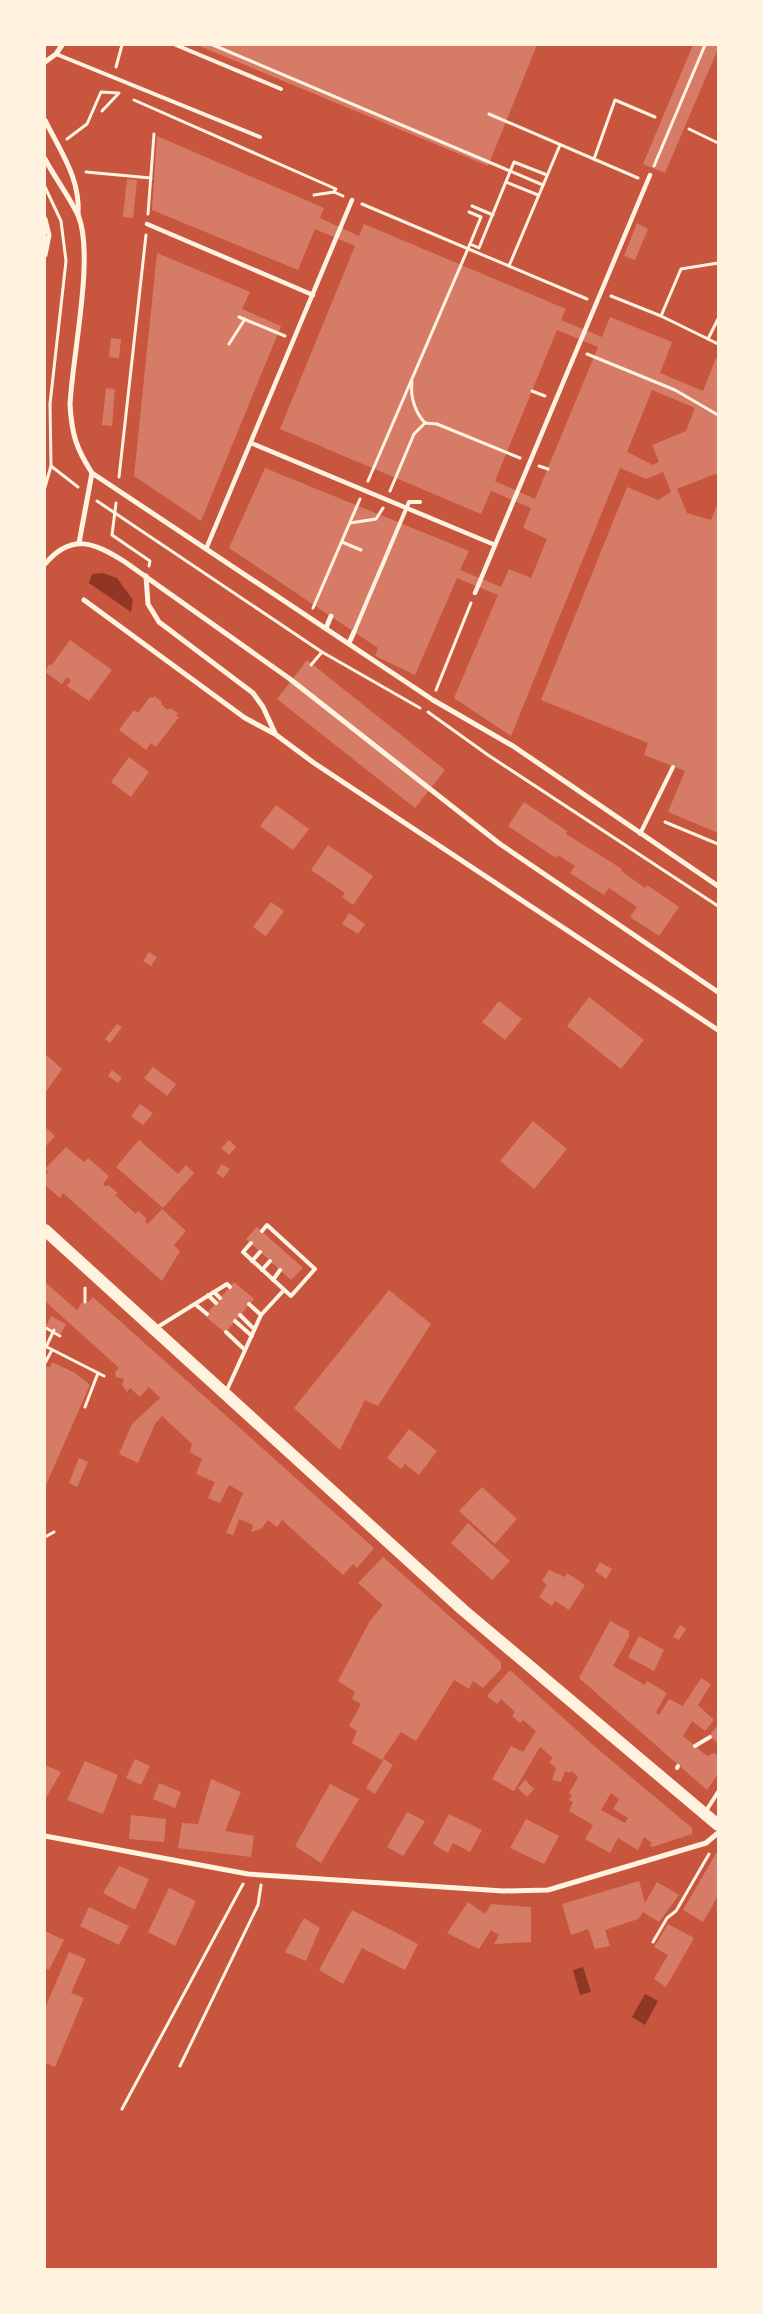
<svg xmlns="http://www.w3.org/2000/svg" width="763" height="2314" viewBox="0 0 763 2314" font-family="Georgia,serif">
<rect width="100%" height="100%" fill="#c8553d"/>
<g fill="#8f3625">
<polygon points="103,573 117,578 133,600 131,612 89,583 92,574"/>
<polygon points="583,1967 591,1992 580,1995 573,1970"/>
<polygon points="645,1994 658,2001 645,2025 632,2017"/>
</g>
<g fill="#d67c66" fill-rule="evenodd">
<polygon points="197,45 537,45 488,166"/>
<polygon points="693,45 718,45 718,49 665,173 643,164"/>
<path d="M157,136L324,208L320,218L359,236L364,224L566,309L561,320L602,337L610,317L672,342L660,373L703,391L716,358L718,359V475L715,474L677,489L687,513L711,520L718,503V833L668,812L685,771L644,755L648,743L541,700L627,487L658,500L671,492L663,472L646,479L620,468L511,736L454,698L498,595L457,578L415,675L375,656L378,648L229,548L265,468L469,551L460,570L501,587L509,569L531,578L547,539L523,528L531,508L491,491L481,514L280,429L355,246L315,229L298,270L152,210ZM557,330L598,347L535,499L495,481ZM652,390L695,408L686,431L652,445L659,462L653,465L627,452Z"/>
<polygon points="127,179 137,180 133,218 123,217"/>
<polygon points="637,223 648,229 635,260 624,256"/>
<polygon points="157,253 250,292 242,309 281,326 201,521 134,476"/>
<polygon points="111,338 121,339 119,358 109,357"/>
<polygon points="106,388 115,389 112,426 102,425"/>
<polygon points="70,640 112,670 89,701 67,686 71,680 67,677 62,684 45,672 49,664 51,666"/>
<polygon points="307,660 445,770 415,808 277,699"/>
<polygon points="154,696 162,702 161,704 164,707 168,710 170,708 178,713 176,716 179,717 156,747 151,743 146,750 119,730 134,710 138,713 150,697 153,698"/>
<polygon points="129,757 149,772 131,797 111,782"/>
<polygon points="524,802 567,831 566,834 622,869 621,871 645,888 647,885 679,907 659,936 630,917 637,907 609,888 604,895 570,873 575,866 558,855 556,858 508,826"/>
<polygon points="276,805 309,829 293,850 260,826"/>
<polygon points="328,845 373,876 353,905 342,897 345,893 311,870"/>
<polygon points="271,902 284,911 266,936 253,927"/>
<polygon points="349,913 365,924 358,934 342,924"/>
<polygon points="149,952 157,957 151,966 143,961"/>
<polygon points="589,997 644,1040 621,1069 567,1026"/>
<polygon points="499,1001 522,1019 505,1040 482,1022"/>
<polygon points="117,1024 122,1027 110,1043 105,1039"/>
<polygon points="45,1054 62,1069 45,1093"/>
<polygon points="153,1067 176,1084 167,1096 144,1078"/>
<polygon points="112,1070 122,1078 118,1083 108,1076"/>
<polygon points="140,1104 153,1113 143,1125 131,1116"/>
<polygon points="533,1121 567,1149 534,1189 500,1161"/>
<polygon points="45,1127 55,1136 45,1147"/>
<polygon points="139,1140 178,1174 186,1165 194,1173 163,1208 116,1167"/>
<polygon points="229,1140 236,1147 229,1155 221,1148"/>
<polygon points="66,1147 84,1162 88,1158 109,1176 103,1184 106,1187 108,1185 118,1193 115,1195 136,1214 138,1211 147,1219 145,1221 148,1224 162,1209 186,1231 174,1245 180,1251 162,1281 63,1193 60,1198 45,1185 45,1176 48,1172 45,1169"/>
<polygon points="222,1164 230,1169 223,1178 216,1173"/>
<polygon points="257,1227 303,1268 291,1280 246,1239"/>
<polygon points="45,1282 77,1310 82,1303 88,1302 93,1297 374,1548 357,1568 353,1564 343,1575 282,1520 277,1527 268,1520 261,1529 251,1532 253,1525 239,1519 233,1535 226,1533 243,1493 229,1485 220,1503 208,1498 215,1482 196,1474 202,1459 190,1452 192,1444 162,1416 155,1424 138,1463 119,1454 132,1424 160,1398 149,1387 140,1397 130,1388 127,1392 122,1385 124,1379 116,1377 115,1372 119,1368 45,1301"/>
<polygon points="234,1282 254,1299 225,1333 205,1316"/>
<polygon points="389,1290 431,1324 378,1406 365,1400 340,1450 294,1408"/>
<polygon points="51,1316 66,1324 61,1334 46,1326"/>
<polygon points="52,1362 75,1373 90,1385 45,1487 45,1366 50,1367"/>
<polygon points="409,1429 437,1451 419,1475 405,1464 401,1469 387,1458"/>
<polygon points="79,1458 88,1462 77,1487 69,1483"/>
<polygon points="482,1487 517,1519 495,1544 459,1511"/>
<polygon points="468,1523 510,1561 492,1580 451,1543"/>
<polygon points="383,1557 501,1662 501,1669 483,1688 473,1681 469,1689 454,1680 416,1741 401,1732 382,1760 352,1743 357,1731 349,1726 361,1704 352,1699 355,1692 338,1681 370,1621 383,1605 358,1583"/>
<polygon points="600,1562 612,1569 606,1579 595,1571"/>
<polygon points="549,1570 565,1577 567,1573 585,1585 569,1610 555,1601 552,1606 539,1597 547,1585 542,1581"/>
<polygon points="610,1621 629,1631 629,1637 613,1666 645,1685 647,1681 667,1693 656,1712 659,1715 669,1699 683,1706 701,1678 711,1684 698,1705 714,1720 705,1731 692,1721 683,1736 707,1756 714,1753 718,1756 718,1774 707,1790 579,1678"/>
<polygon points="680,1625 686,1629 679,1640 673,1637"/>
<polygon points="639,1636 664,1650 654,1671 628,1657"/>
<path d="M510,1670L593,1745L692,1828V1834L652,1847L649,1845L652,1843L644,1837L638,1850L618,1838L610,1853L585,1839L593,1825L569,1811L573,1802L569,1800L572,1795L569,1793L578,1777L571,1770L570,1773L565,1771L561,1782L552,1780L556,1768L549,1762L553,1758L540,1747L514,1791L492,1779L511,1746L523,1752L536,1731L523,1720L520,1723L512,1716L515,1712L501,1699L497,1704L487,1696ZM611,1793L619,1799L613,1809L628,1818L625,1823L601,1810Z"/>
<polygon points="718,1725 718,1743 709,1736"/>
<polygon points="135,1759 150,1766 141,1785 126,1778"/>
<polygon points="384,1759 393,1765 375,1794 366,1788"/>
<polygon points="85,1761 118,1775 103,1814 67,1800"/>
<polygon points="45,1765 61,1772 46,1798 45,1797"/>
<polygon points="211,1779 241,1792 225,1831 254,1836 251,1857 178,1848 182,1823 198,1824"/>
<polygon points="525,1780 534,1789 527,1797 518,1788"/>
<polygon points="159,1783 181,1792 175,1808 153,1799"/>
<polygon points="330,1784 359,1799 321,1863 295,1846"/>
<polygon points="407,1812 425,1821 403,1856 387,1847"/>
<polygon points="449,1814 482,1830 470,1852 453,1843 448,1853 433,1844"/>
<polygon points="131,1815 166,1819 164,1842 129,1839"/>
<polygon points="526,1819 559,1836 544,1864 510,1848"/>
<polygon points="718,1850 718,1896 703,1922 683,1910"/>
<polygon points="119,1866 149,1879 135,1910 103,1893"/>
<polygon points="639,1881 645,1903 657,1882 679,1895 659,1922 643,1912 638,1919 605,1930 610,1946 595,1949 588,1929 571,1935 562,1904"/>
<polygon points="169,1888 196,1901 175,1946 148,1932"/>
<polygon points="468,1902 485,1914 491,1904 531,1907 531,1942 494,1944 499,1935 491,1930 479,1949 447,1933"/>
<polygon points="89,1907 129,1926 119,1945 80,1926"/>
<polygon points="352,1910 418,1944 405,1970 362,1948 343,1984 319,1970"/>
<polygon points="304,1918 320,1928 306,1961 285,1952"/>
<polygon points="668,1924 694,1938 666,1987 654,1979 668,1955 654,1947"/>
<polygon points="45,1931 64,1940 49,1970 45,1968"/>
<polygon points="69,1952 86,1959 71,1993 84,1998 55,2067 45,2063 45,2008"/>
</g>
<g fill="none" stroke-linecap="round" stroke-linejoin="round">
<g stroke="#fff3e0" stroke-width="3">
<polyline points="213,45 543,185"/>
<polyline points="116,67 122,45"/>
<polyline points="134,100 336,189 334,192"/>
<polyline points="102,111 119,93"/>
<polyline points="489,114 638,178"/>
<polyline points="689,129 718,143"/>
<polyline points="67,139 87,124 101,92 118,93"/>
<polyline points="594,159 615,100 655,117"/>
<polyline points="654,166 705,45"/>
<polyline points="86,172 151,178"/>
<polyline points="506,182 538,195"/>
<polyline points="45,187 61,221 66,261 50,404 51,466 45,487"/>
<polyline points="314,195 334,192 343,196"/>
<polyline points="362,204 587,299"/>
<polyline points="472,206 493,215"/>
<polyline points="469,212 481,217 470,244"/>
<polyline points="148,214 154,134"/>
<polyline points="509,266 560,145"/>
<polyline points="611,296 661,316 681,269 718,263"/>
<polyline points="661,316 708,339"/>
<polyline points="239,317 285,336"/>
<polyline points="718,319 708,339 718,344"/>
<polyline points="229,344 245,319"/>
<polyline points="587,354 675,390 718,415"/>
<path d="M412,382C410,397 415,412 425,423"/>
<polyline points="532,391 545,396"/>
<polyline points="51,466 78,487"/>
<polyline points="539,466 548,469"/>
<polyline points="119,477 146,235"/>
<polyline points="368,481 470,244 479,248 514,162 547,175"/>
<polyline points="390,491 414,434 425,423 437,424 520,458"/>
<polyline points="97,501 322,652 420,708"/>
<polyline points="116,503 112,535 150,561 149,566"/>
<polyline points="350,523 376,519 383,508"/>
<polyline points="342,542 361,550"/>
<polyline points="313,608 360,499"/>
<polyline points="311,665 322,652"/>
<polyline points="436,690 471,603"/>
<polyline points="428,712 488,755 718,906"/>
<polyline points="665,822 718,844"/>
<polyline points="85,1288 85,1302"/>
<polyline points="46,1328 60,1336"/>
<polyline points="45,1346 104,1376"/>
<polyline points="46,1347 54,1330"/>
<polyline points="45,1363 52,1350"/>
<polyline points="85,1407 98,1373"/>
<polyline points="45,1537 54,1532"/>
<polyline points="653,1942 667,1918 676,1911 709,1854"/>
<polyline points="180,2066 258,1905 261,1885"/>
<polyline points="122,2109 243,1884"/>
</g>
<g stroke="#fff3e0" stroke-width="4">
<polyline points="176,45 281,89"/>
<polyline points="56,54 260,137"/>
<polyline points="354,632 409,502 420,502"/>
<polyline points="640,834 673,767"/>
<polyline points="251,1243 243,1252 291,1296 315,1269 267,1225 262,1231"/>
<polyline points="252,1261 260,1252"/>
<polyline points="262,1270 270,1261"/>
<polyline points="273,1280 280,1270"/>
<polyline points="214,1292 220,1298"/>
<polyline points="208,1295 216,1303"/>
<polyline points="195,1304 207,1314"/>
<polyline points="249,1304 261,1315"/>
<polyline points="240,1315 254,1329"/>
<polyline points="235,1321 252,1336"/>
<polyline points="156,1328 227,1284 230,1287"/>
<polyline points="226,1332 245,1350"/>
<polyline points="226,1392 261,1315 284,1290"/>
<polyline points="695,1746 710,1737"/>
<polyline points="677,1768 678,1766"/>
<polyline points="706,1811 718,1792"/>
</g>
<g stroke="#fff3e0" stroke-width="4.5">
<polyline points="147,224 313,295"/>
<polyline points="251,443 495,545"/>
<polyline points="206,549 352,200"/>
<polyline points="475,593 650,175"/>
</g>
<g stroke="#fff3e0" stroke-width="5">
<polyline points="45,62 56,54 62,45"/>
<path d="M45,120C60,151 81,179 78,215"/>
<path d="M45,159C55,178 69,196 78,215C95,255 72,358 70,405C72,435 76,448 92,473L79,543"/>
<polyline points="45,219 49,235 45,255"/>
<polyline points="92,473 433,700 513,746 718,886"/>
<path d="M45,564C72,532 95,543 125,562L290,679L500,844L718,992"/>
<polyline points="146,576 148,604 159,622 253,693 263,707 275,733"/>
<polyline points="84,600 245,718 275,734 314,763 718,1030"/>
<polyline points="326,628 331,616"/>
<polyline points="349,643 354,632"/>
<polyline points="45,1836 248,1874 503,1891 548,1890 706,1843 718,1833"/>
</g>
<polyline stroke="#fff3e0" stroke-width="12" points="45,1230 463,1610 718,1825"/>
</g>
<rect width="763" height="2314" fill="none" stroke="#fff3e0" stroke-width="92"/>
</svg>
